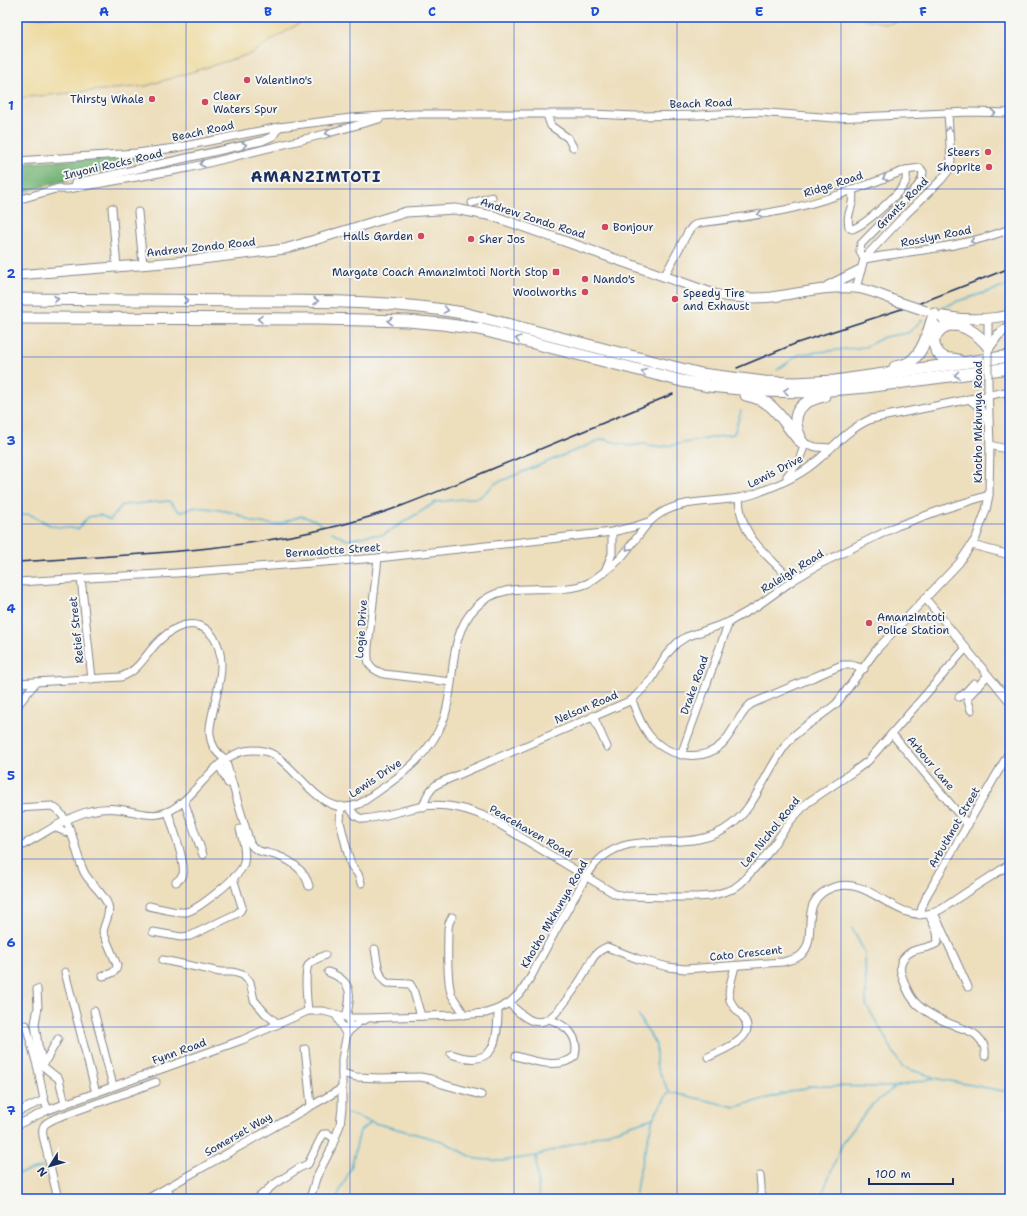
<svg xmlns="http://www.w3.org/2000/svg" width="1027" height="1216" viewBox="0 0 1027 1216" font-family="'Shantell Sans',sans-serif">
<rect width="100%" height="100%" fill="#f6f6f2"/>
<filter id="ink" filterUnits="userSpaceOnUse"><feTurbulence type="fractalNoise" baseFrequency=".025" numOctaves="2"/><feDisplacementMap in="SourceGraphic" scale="8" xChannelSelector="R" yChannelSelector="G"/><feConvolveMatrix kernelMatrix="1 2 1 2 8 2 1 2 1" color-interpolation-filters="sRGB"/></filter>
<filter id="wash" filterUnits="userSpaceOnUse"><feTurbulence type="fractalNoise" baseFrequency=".012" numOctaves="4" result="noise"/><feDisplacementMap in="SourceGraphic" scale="16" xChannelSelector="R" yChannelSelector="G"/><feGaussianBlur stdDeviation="0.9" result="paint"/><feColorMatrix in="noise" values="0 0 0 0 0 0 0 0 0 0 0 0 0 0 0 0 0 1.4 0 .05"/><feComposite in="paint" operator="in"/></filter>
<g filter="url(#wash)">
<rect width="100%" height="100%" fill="#eddebc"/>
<path fill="#77b678" stroke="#49726b" d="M147,155C107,173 60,180 17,194V164Z"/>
<g fill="#eeda9e" stroke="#84847e">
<polygon points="47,17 309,17 250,54 146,86 17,98 17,19"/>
<polygon points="854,17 916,17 887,24"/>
</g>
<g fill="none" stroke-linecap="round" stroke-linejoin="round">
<g stroke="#51b2d0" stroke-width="1.5">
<polyline points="940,309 958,301 1010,285"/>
<polyline points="777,370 800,354 865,347 884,337 908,333 922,320"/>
<polyline points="17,516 29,514 52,526 78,529 88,517 100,515 110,520 122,505 169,501 180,512 196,507 214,509 235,513 253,522 276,525 301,516 315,520 322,525"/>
<polyline points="332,532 347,540 370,535 383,535 436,502 480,497 496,483 603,439 629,446 644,444 661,447 734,434 741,411"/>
<polyline points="852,928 865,953 866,1004 902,1067 933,1077"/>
<polyline points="638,1015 656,1045 656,1065 669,1092"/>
<polyline points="347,1113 371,1122 442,1141 476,1159 501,1161 536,1156 653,1118 669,1092 735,1107 812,1086 894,1087 934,1078 1003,1091 1010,1089"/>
<polyline points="536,1157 539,1199"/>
<polyline points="17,1174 42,1167"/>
<polyline points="336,1199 351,1168 360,1131 371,1122"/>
<polyline points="635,1199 638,1178 653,1118"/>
<polyline points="820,1199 843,1142 872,1105 894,1088"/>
</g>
</g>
</g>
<g filter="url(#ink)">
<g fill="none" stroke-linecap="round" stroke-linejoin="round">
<g stroke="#84868d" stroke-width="9">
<g id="minor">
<polyline points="547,115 551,126 568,138 573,147"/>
<polyline points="17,161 137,153 175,148 279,127 351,118 412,114 591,114 636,116 698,115 757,112 834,118 970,112 1010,113"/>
<polyline points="75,183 262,141 273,136 279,127"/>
<polyline points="56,189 68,189 188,168 325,134 379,119"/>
<path d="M852,190C856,206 845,212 849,227L852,229C864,226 899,194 905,183C907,179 906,175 906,170"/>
<polyline points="17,200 59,188"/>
<polyline points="472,203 492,197"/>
<polyline points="112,208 117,268"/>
<polyline points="138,212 143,265"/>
<path d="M864,259C914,250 962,248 1010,229"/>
<path d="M664,277L688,232L693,226L699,223C731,219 763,215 793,208C832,199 869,184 906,170L920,168L923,172L922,179L917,187L861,244L860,251L864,259"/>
<polyline points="856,288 864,259 869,253 900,220 941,180 949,170 951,161 948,113"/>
<polyline points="988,347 988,319"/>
<polyline points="969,399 980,408 988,422"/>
<polyline points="803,443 816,447 830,448"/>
<polyline points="990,445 1010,450"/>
<polyline points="787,476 798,463 805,444"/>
<path d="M739,499C741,540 767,553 792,581"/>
<polyline points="972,545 1010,555"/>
<path d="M378,558L368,647C367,664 368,668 384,674L451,682"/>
<polyline points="605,571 612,554 612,532"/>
<polyline points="81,578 92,679"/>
<polyline points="17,582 177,573 378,558 612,532 633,527 648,522"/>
<polyline points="925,598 1010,702"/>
<path d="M17,683L121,677C138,671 144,657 156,644C168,631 187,618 204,628C211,632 217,641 219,649C225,669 216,696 212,716C211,722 209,728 210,734C211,745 216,753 225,759L250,843C255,853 268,852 278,856C292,861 305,871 309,886"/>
<polyline points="959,697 964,694 974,683"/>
<path d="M632,700C636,712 641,725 649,735C666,756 701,764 722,744C734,732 738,715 751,704L842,665H852L864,669"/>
<polyline points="17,706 36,682"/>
<polyline points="971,710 968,701 968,697 988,675"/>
<polyline points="593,716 607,747"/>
<polyline points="892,734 968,825"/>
<polyline points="681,755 729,622"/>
<polyline points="219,765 228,783"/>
<polyline points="184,801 203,855"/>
<polyline points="341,806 340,822 348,854 351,865 358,874 361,883"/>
<path d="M349,807C354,814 356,818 364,819C385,817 405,809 425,806C446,803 470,810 489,818L615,894L626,896L671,897H697L711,896L733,889L741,883L764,858L792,819L807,803L857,769L868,761L966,648"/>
<path d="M423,807C426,797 429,790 437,784L632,700L651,680L666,655L677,643L686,637L729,622L757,606L792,581L822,563L897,526L941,510L989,495"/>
<path d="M17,808L52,806C74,819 74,852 84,872C90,884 103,892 108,905C111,915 104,923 103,932L117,965C117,973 109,974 103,976"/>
<path d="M168,812C172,825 186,863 183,875C181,878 179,880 176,882"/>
<polyline points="54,827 71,834"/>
<path d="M17,848C42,836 63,818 90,811C99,809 109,808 118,809C136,811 153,820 171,810C199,795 217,750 253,750C260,750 268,751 274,755C299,769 322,820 359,804C365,801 371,796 377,792C404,774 431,752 443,721C448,709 449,696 451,683C454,656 455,628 476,607C506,576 551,597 586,584C593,581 598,576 604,572C607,569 610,568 613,565C620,560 626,552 631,545C642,532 646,522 661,513C693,495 728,506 762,491C781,484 804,473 819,459C836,444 850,428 871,419L1010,391"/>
<path d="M149,906C159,908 176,913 186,912C198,910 238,877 243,866C247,855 243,840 240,829"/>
<polyline points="934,913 968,987"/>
<path d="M929,914L937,932L938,942C929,951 913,945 903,959C899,965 900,972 903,979C906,988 911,999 918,1005C928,1014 943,1021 956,1026C963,1029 973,1031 978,1037C983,1042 986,1049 985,1056"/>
<polyline points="920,915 922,907 927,895 1010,751"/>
<path d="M452,917L449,923L448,929C448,948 446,974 451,993C454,1001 461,1007 464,1015"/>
<polyline points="153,932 181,937 190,936 236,914 240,911 242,907 233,878"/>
<path d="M375,949C377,959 378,978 387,983L410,984L413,989L421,1016"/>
<polyline points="163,960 220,972 233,972 243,975 250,982 254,1000 265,1013 278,1024"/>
<polyline points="65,972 96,1093"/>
<path d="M328,972C353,981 352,995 346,1017"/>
<polyline points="37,989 38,1007 35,1024 38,1045 44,1067 59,1079 65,1104"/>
<path d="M509,1003C516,1010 524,1018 533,1021C538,1022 544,1022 548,1019C558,1014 577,986 583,976C591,963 592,953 607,947L638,959L668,967L685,969L783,962C789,960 798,959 802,954C820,936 795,900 834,887C869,876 892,919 927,914C940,913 951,902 961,896C977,885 994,875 1010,864"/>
<polyline points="94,1011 113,1086"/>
<path d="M308,1011C307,1002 304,970 309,964C312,960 320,958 325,955"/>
<polyline points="336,1015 346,1034 359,1022 366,1019"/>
<polyline points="26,1025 38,1069 44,1100"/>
<polyline points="305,1049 311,1105"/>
<path d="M451,1054C493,1069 498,1045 498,1009"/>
<path d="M516,1056C533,1061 561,1070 575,1056C580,1036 566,1025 549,1019"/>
<path d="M708,1057C722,1050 759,1038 743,1017C739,1011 733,1008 730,1000C727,990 733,976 735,966"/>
<polyline points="43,1065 58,1039"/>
<polyline points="342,1073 356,1077 379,1078 420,1077 431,1079 442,1084 481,1095"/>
<polyline points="17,1112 44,1100 48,1110"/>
<path d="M17,1125L48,1110L242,1040L308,1011H323L350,1018H366L456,1015L486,1013L498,1009L509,1003L522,991L532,975C545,949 560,923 574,898C582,885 588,870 599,860C610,850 625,844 640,843C672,840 704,846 731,825C757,806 768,765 789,741C800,727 823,716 837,703L877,649L959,563L976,538L986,510L989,495L990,445L988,387"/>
<polyline points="760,1176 761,1186 761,1199"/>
<polyline points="167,1188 172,1199"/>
<path d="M58,1199L43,1136C41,1124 46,1123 56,1118L156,1082"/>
<polyline points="147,1199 341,1089"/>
<polyline points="257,1199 273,1185 299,1168 308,1164 323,1134 328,1134 335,1139"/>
<polyline points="310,1199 316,1178 331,1149 340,1125 342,1108 342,1059 350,1018"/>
</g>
</g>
<g stroke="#84868d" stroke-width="11">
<g id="major">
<path d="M17,275L176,262L285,249L406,212L455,209L493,216L717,295C736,298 753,299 772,297C800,293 827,286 855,288C869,289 883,296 896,301"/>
<polyline points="828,286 860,270"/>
<path d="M942,316C965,320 987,320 1010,315"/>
<polyline points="988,349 998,335 1010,326"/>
</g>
</g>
<g stroke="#84868d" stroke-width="13">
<g id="highway">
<path d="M17,299C96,300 175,300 254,301C324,301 393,301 463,313L701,374L764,382L795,383L835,381L1010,356"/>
<polyline points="943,317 946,320 954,325"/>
<polyline points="17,318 318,319 408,321 442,324 479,329 682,381 709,386 761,391 807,392 866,387 1010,368"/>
<path d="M935,326C931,337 933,353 945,358C949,359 954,359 958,360"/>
<path d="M934,340C936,334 938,330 944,327C960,320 978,334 988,346"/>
<path d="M895,367C900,366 906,365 910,362C924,352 929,330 934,314"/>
<path d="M746,395C774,400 780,418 798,439L803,443"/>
<path d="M800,437C789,413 801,401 824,396"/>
</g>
</g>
<use href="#minor" stroke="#fff" stroke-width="7"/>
<use href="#major" stroke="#fff" stroke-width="9"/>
<use href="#highway" stroke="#fff" stroke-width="11"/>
<g stroke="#1b2f5e" stroke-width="1.5">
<polyline points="737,368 797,343 920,303 1010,268"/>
<path d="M17,562C124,555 233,552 337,526C391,513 441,490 492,469C552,444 613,419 673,394"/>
</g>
<g stroke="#84868d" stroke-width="9" stroke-linecap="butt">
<polyline id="minor-bridge" points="988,387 988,352"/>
</g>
<g stroke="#84868d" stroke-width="11" stroke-linecap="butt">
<polyline id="major-bridge" points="896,301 926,311"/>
</g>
<use href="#minor-bridge" stroke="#fff" stroke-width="7"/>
<use href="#major-bridge" stroke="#fff" stroke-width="9"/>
</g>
<defs><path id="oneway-chevron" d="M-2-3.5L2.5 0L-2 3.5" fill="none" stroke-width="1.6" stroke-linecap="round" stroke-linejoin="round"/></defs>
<g stroke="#8d97ae">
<use href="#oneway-chevron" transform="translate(993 113) rotate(2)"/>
<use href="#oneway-chevron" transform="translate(949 129) rotate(-94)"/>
<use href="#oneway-chevron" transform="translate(328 133) rotate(165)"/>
<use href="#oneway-chevron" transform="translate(244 145) rotate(-12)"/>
<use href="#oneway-chevron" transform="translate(202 164) rotate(166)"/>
<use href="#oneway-chevron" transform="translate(885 178) rotate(160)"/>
<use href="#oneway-chevron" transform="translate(760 214) rotate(170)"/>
<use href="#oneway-chevron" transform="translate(973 241) rotate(164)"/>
<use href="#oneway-chevron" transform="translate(56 299)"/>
<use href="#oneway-chevron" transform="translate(186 300)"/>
<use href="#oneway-chevron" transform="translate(316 301)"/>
<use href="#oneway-chevron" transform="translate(446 310) rotate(10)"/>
<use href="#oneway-chevron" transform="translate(260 319) rotate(-179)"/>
<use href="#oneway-chevron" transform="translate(390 321) rotate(-179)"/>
<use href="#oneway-chevron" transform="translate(518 339) rotate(-166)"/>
<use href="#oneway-chevron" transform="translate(644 372) rotate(-166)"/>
<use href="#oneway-chevron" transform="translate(957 375) rotate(172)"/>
<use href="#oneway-chevron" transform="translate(786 391) rotate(-179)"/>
<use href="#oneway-chevron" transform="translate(628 548) rotate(131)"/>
</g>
</g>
<path fill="none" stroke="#1d4ed8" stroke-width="1" stroke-opacity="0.55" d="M186,17V1199M350,17V1199M514,17V1199M677,17V1199M841,17V1199M17,189H1010M17,357H1010M17,524H1010M17,692H1010M17,859H1010M17,1027H1010"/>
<g fill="#d1495b" stroke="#f6f6f2" stroke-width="1.5">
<circle cx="247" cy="80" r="4"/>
<circle cx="152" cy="99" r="4"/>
<circle cx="205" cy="102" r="4"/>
<circle cx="988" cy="152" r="4"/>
<circle cx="989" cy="167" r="4"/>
<circle cx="605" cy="227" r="4"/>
<circle cx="421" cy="236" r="4"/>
<circle cx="471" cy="239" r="4"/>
<rect x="552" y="268" width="8" height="8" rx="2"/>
<circle cx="585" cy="279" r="4"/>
<circle cx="585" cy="292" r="4"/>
<circle cx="675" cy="299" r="4"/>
<circle cx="869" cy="623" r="4"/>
</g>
<g text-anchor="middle" stroke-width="4" stroke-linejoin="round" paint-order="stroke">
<g font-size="11" fill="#1b2f5e" stroke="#f6f6f2" text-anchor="start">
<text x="255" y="84">Valentino's</text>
<text x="213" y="100">Clear<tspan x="213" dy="13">Waters Spur</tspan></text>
<text x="144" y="103" text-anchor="end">Thirsty Whale</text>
<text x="980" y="156" text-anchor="end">Steers</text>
<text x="981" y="171" text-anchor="end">Shoprite</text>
<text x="613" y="231">Bonjour</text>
<text x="413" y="240" text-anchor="end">Halls Garden</text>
<text x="479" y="243">Sher Jos</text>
<text x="548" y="276" text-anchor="end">Margate Coach Amanzimtoti North Stop</text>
<text x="593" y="283">Nando's</text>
<text x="577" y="296" text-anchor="end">Woolworths</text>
<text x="683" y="297">Speedy Tire<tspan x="683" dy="13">and Exhaust</tspan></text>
<text x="877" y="621">Amanzimtoti<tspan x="877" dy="13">Police Station</tspan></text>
</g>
<g font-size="11" fill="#1b2f5e" stroke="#f6f6f2">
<text transform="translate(701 103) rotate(-2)" y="4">Beach Road</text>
<text transform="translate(203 131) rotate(-12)" y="4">Beach Road</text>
<text transform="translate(113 164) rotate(-13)" y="4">Inyoni Rocks Road</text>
<text transform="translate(833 184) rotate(-18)" y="4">Ridge Road</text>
<text transform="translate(902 203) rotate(-45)" y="4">Grants Road</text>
<text transform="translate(533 218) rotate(18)" y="4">Andrew Zondo Road</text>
<text transform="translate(936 236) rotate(-11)" y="4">Rosslyn Road</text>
<text transform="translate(201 247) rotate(-6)" y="4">Andrew Zondo Road</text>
<text transform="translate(978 422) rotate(-90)" y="4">Khotho Mkhunya Road</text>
<text transform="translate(775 471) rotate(-27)" y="4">Lewis Drive</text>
<text transform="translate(333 550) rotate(-4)" y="4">Bernadotte Street</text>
<text transform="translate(792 571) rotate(-32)" y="4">Raleigh Road</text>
<text transform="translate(361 629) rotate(-86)" y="4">Logie Drive</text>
<text transform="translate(76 630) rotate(-96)" y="4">Retief Street</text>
<text transform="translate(694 685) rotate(-70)" y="4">Drake Road</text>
<text transform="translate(586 707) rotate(-23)" y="4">Nelson Road</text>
<text transform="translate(931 763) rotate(50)" y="4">Arbour Lane</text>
<text transform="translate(375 778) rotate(-34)" y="4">Lewis Drive</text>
<text transform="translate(954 827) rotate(-60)" y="4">Arbuthnot Street</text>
<text transform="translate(531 831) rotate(30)" y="4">Peacehaven Road</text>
<text transform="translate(770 832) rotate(-51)" y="4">Len Nichol Road</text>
<text transform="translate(554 914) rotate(-60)" y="4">Khotho Mkhunya Road</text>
<text transform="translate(746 953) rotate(-6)" y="4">Cato Crescent</text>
<text transform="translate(179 1051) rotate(-20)" y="4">Fynn Road</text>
<text transform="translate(238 1134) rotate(-30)" y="4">Somerset Way</text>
</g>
<g font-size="15" font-weight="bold" letter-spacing="1" fill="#1b2f5e" stroke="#f6f6f2">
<text x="316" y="182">AMANZIMTOTI</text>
</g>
</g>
<rect width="1027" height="1216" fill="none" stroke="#f6f6f2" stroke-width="44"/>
<g transform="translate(50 1166) rotate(233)" stroke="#f6f6f2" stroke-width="3" paint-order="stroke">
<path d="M0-3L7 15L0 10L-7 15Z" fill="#1b2f5e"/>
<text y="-6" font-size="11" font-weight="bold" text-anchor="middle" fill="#1b2f5e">N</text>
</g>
<path d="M869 1178v6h84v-6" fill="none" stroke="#1b2f5e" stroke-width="2"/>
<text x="875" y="1178" font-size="12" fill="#1b2f5e" stroke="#f6f6f2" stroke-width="3" paint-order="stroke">100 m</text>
<rect x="22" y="22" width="983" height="1172" fill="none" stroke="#1d4ed8" stroke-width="1.5"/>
<g font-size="13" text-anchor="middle" font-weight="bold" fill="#1d4ed8">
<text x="104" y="16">A</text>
<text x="268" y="16">B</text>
<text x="432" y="16">C</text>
<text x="595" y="16">D</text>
<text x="759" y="16">E</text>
<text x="923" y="16">F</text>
<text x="11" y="110">1</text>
<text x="11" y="278">2</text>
<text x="11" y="445">3</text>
<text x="11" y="613">4</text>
<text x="11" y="780">5</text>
<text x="11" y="947">6</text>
<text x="11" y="1115">7</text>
</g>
</svg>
